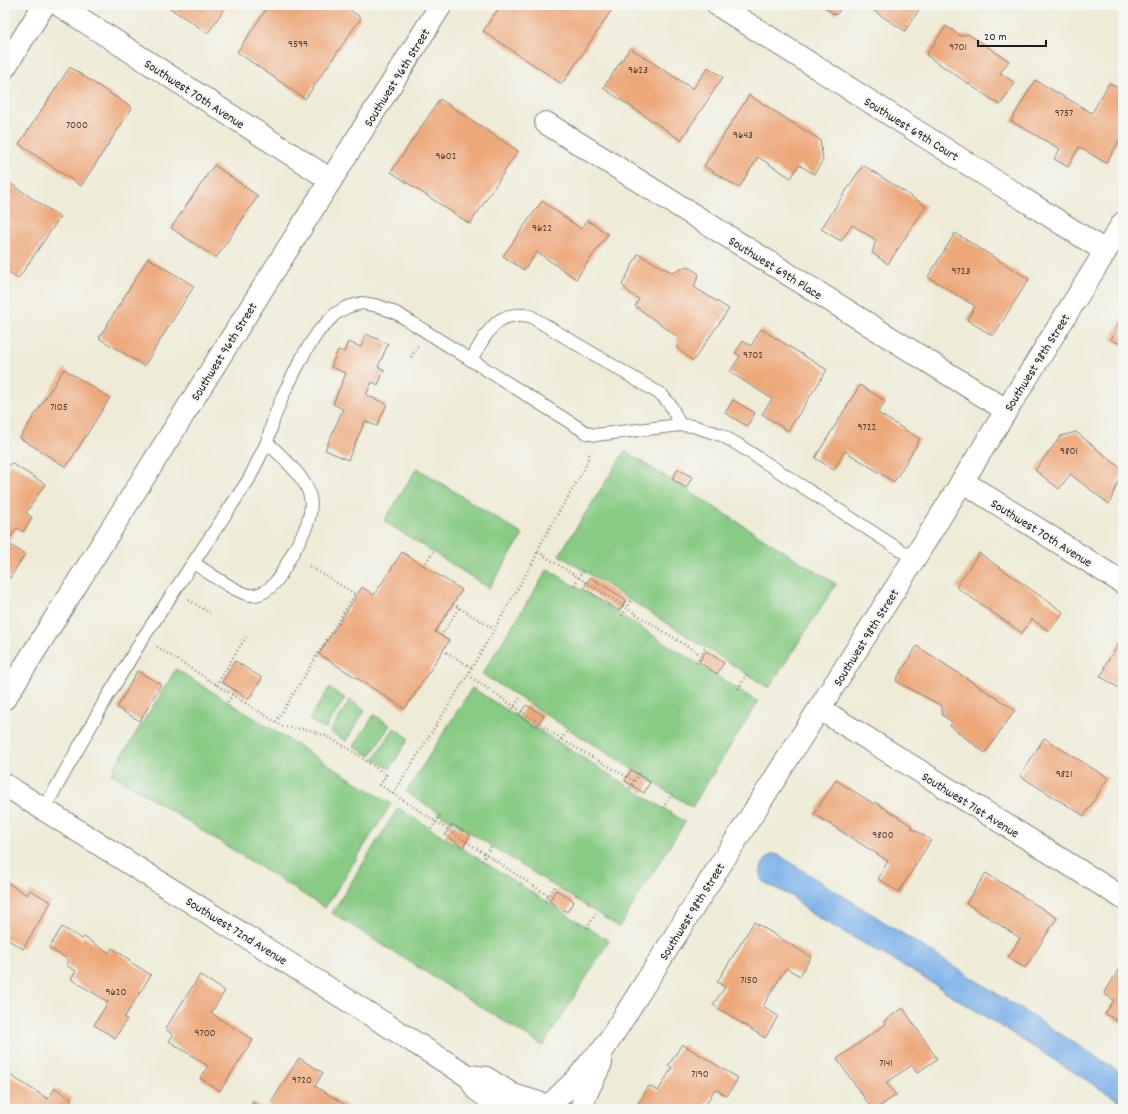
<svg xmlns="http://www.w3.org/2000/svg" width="1128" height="1114" viewBox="0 0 1128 1114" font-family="Dekko,sans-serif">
<rect width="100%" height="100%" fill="#f6f6f2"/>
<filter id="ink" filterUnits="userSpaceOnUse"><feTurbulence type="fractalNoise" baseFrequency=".025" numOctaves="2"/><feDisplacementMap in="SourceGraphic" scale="8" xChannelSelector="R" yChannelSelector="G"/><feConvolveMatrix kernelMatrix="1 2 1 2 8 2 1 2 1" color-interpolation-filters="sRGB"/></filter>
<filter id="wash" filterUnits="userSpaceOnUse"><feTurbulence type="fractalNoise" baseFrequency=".012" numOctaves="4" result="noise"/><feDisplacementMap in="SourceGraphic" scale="16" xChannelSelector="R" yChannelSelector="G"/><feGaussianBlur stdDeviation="0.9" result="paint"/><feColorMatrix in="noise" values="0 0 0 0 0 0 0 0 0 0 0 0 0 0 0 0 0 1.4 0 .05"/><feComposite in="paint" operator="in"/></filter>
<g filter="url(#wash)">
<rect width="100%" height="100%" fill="#eeebd7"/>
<g fill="#88cb84" stroke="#527450">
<polygon points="625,451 836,584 769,688 559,555"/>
<polygon points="417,468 523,535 489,588 384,521"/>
<polygon points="548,569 758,702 692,807 482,674"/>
<polygon points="176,669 391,804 325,908 111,773"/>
<polygon points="329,688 345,698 325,729 309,720"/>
<polygon points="472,688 685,822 619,927 406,792"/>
<polygon points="350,700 365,710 346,741 330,732"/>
<polygon points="374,715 390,725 370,756 354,746"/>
<polygon points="394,728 409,738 390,769 374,759"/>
<polygon points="398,808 609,941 543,1046 332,913"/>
</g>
<path fill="#7bb1e9" stroke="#4c6682" d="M774,854L780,856L1123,1074V1103L916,973L812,914L793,897L762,881C756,873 765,856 774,854Z"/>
<g id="blocks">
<g fill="#eda87a">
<polygon points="165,5 227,5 208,33"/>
<polygon points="269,5 343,5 361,18 305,99 237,52"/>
<polygon points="501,5 602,5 611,11 562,84 483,31"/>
<polygon points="821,5 843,5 836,15"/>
<polygon points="865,5 922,5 905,31"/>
<polygon points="946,26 961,36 968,34 1009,61 1000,73 1015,83 1000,105 926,55"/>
<polygon points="630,48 693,89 708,67 723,77 681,140 603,88"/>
<polygon points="70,67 132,108 81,186 19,144"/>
<polygon points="1035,80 1092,113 1109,83 1123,91 1123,134 1106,163 1079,147 1068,167 1054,159 1060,149 1011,121"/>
<polygon points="749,95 820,140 823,160 814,174 799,165 791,178 758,157 739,188 704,166"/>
<polygon points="440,99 518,151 470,224 391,172"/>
<polygon points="214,165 258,196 216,258 171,228"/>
<polygon points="863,165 926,206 888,264 872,253 876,240 852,225 841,241 821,229"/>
<polygon points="5,180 60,217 18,279 5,270"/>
<polygon points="542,201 581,229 587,220 608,234 576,279 537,252 524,270 503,256"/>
<polygon points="955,233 1029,279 993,336 967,320 975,306 928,277"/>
<polygon points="638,254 673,273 687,266 699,274 694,287 729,309 693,361 677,348 678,337 635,306 639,299 631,294 622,285"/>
<polygon points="148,258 194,286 144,366 99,338"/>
<polygon points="1123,314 1123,345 1111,340"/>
<polygon points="761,329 827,370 788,431 762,414 772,399 730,372 740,356 735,353 743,341 751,346"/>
<polygon points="366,334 388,344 378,367 384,370 378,385 372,382 366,395 387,404 377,426 365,421 348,460 325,450 343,409 333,404 346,373 331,367 338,350 344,352 348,342 361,347"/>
<polygon points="64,369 110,398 66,467 20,438"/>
<polygon points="860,385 885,401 878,413 920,439 894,482 845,451 834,470 815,458"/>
<polygon points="733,400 755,413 747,426 725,413"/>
<polygon points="1076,432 1123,470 1109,504 1070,474 1059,489 1035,470 1061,436"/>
<polygon points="11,463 45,484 26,513 32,517 23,532 17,528 7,543 25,554 10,578 5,575 5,472"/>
<polygon points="678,469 692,477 686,488 672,479"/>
<polygon points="402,552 462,590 435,632 449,641 405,709 319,654 362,587 374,595"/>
<polygon points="979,553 1063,612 1049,631 1032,619 1022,633 956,587"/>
<polygon points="590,577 626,600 619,611 584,588"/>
<polygon points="1121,640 1123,641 1123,691 1100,676 1106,668 1104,667"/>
<polygon points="917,646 1015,710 985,753 950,726 952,722 942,715 942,706 899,683 896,680"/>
<polygon points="706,651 724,663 717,674 699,662"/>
<polygon points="235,661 262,678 249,699 222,682"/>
<polygon points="137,671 161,684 140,721 117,708"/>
<polygon points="1123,702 1123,711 1119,708"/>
<polygon points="526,705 544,715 537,727 519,716"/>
<polygon points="1044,738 1108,778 1084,816 1020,776"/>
<polygon points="631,770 650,782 644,793 625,781"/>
<polygon points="836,780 874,804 875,802 912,826 911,828 931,840 899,892 878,879 888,861 814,814"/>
<polygon points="452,824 470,835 463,847 445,835"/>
<polygon points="986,873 1057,918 1025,968 1008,958 1020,938 966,903"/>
<polygon points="5,881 27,895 30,890 51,902 23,949 5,938 5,935 7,931 5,929"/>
<polygon points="556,890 574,901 567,912 549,901"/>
<polygon points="754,922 811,957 800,976 786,968 763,1006 778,1016 765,1038 713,1005 725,987 717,982"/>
<polygon points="62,927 82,939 84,937 109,953 112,948 130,960 129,961 151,975 124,1018 127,1019 115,1038 94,1025 108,1002 71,979 76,971 66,965 69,960 49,948"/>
<polygon points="1123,962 1123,1024 1105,1014 1114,1000 1104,994"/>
<polygon points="200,975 225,991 211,1013 253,1040 220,1091 200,1078 208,1066 169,1041 173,1035 165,1029"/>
<polygon points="903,1008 937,1059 917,1073 912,1065 886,1083 896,1095 876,1109 872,1109 837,1059 886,1024 884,1021"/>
<polygon points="682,1044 738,1078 727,1096 715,1089 703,1109 635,1109 649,1086 658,1091 672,1068 668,1066"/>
<polygon points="299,1058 323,1073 315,1086 352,1109 267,1109"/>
<polygon points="5,1072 48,1099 55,1088 72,1099 66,1109 5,1109"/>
<polygon points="253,1102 263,1109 249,1109"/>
</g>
</g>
</g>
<g filter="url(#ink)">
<use href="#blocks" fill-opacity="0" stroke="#85847a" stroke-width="1"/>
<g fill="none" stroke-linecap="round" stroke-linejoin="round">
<g stroke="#85847a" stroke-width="14">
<g id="lane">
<path d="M471,360C486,335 495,309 530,316L662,395L671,406L680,425"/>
<path d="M194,563C206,571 243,598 255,595C274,592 283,571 291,556C301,538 316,515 309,493C304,476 280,455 267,442"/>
<polyline points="44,809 106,699 143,638 249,479 267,442 274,418 283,395 305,352 318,332 335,314 347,307 362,303 379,306 398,314 587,433 595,435 604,434 680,425 693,426 721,435 737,444 914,559"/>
</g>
</g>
<g stroke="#85847a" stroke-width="24">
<g id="street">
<polyline points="59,5 331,180"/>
<polyline points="718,5 1105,251"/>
<polyline points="5,67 44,5"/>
<polyline points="546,123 1006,410"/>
<polyline points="962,481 1123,583"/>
<polyline points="820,709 1123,898"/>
</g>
</g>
<g stroke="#85847a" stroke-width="24">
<g id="secondary">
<polyline points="5,698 441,5"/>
<polyline points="5,785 468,1076 486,1078 513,1095 545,1105"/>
<polyline points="473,1083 477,1090 504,1109"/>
<polyline points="552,1103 576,1080 592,1060 603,1050 914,559 1123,223"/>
<polyline points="581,1109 586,1094 601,1063"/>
</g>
</g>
<g stroke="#85847a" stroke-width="2.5" stroke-dasharray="1 3" stroke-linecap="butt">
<polyline points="411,357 418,346"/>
<polyline points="538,552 701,655"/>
<polyline points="309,566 357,595"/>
<polyline points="424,566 433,552"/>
<polyline points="574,585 583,570"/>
<polyline points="189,600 210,613"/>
<polyline points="453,604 494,629"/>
<polyline points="622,616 631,600"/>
<polyline points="441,636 459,608"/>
<path d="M157,647L282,726C293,729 306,728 316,732C340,741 365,760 386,775L380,785L549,896"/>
<polyline points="443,650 472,668"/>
<polyline points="696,663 705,648"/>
<polyline points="468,675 566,742 634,781"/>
<polyline points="216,685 246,637"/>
<polyline points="738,689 747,674"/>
<polyline points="228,702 235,690"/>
<polyline points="510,712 520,698"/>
<polyline points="276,722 355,594"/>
<polyline points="559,743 568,729"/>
<polyline points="630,788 639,773"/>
<polyline points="393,794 472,668 534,560 542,541 585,468 590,452"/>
<polyline points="663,808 672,794"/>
<polyline points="431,829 441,814"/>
<polyline points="482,861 491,846"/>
<polyline points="545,901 555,886"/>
<polyline points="587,928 597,912"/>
</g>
<use href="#lane" stroke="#fff" stroke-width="12"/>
<use href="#street" stroke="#fff" stroke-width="22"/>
<use href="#secondary" stroke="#fff" stroke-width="22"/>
</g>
</g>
<g text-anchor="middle" stroke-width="4" stroke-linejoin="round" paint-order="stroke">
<g font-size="11" fill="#503f34">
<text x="298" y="47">9599</text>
<text x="958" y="50">9701</text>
<text x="638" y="73">9623</text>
<text x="1064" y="116">9757</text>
<text x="77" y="128">7000</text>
<text x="743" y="138">9643</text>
<text x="446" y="159">9602</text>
<text x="542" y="231">9622</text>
<text x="961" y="274">9723</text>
<text x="753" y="358">9702</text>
<text x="59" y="410">7105</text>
<text x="867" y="430">9722</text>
<text x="1069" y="454">9801</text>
<text x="1064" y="777">9821</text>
<text x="883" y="838">9800</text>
<text x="749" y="983">7150</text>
<text x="116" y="995">9620</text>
<text x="205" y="1036">9700</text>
<text x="886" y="1066">7141</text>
<text x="700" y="1077">7190</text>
<text x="302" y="1083">9720</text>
</g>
<g font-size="13" fill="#1c1c1c" stroke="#f6f6f2">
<text transform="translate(396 77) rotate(-58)" y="5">Southwest 96th Street</text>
<text transform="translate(195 93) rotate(33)" y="5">Southwest 70th Avenue</text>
<text transform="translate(912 128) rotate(32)" y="5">Southwest 69th Court</text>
<text transform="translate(776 267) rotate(32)" y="5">Southwest 69th Place</text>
<text transform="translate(223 351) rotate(-58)" y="5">Southwest 96th Street</text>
<text transform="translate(1036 362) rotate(-58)" y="5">Southwest 98th Street</text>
<text transform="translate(1042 532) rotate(32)" y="5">Southwest 70th Avenue</text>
<text transform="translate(865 637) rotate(-58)" y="5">Southwest 98th Street</text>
<text transform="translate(971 804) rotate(32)" y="5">Southwest 71st Avenue</text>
<text transform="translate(691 911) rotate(-58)" y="5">Southwest 98th Street</text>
<text transform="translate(237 930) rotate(32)" y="5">Southwest 72nd Avenue</text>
</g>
</g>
<rect width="1128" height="1114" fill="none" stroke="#f6f6f2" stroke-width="20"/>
<path d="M978 40v6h68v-6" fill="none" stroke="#1c1c1c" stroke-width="2"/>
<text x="984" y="40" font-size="12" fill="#1c1c1c" stroke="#f6f6f2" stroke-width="3" paint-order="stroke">20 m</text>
</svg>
